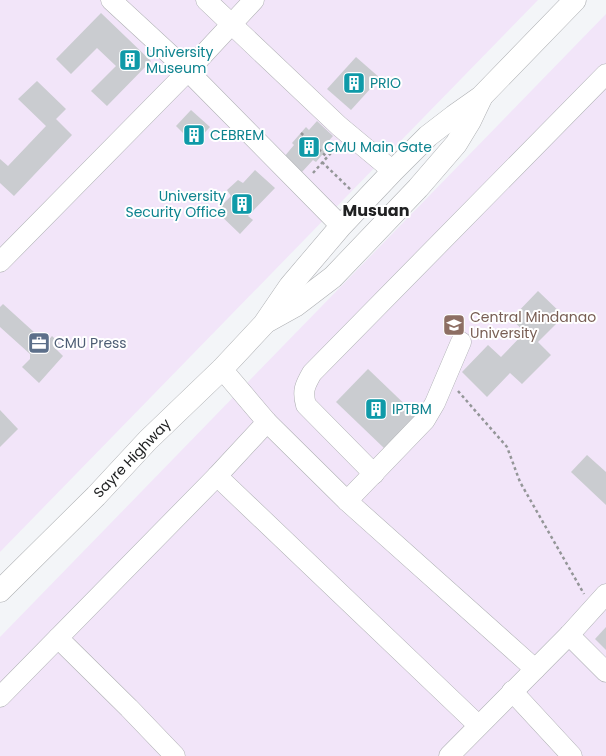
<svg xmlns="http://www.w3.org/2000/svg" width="606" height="756" viewBox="0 0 606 756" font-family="Poppins,sans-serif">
<rect width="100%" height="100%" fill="#f3f5f8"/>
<g fill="#f2e5f9">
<polygon points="0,0 538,0 0,552"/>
<polygon points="606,14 606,756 0,756 0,637"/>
</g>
<g fill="#caccd0">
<polygon points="101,13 151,61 107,106 91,91 116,66 97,48 71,74 56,59"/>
<polygon points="356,57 380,78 351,110 327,89"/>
<polygon points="37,81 66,109 56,119 72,135 14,196 0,183 0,159 8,166 46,126 18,99"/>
<polygon points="191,110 210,127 194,144 176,126"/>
<polygon points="317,121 333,136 325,145 328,148 316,162 313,160 301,173 284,157 294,145 292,143 306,127 309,130"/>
<polygon points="255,170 275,188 248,216 253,220 240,234 216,211 231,196 227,190 238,180 243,183"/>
<polygon points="538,291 564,316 538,342 551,355 522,384 510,373 487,397 462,372 488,345 501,357 525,332 511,319"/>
<polygon points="3,304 46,343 52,336 60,344 55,348 63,356 39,383 22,367 30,359 30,354 0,327 0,307"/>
<polygon points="368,369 417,416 385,449 336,402"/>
<polygon points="0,410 18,429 0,447"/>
<polygon points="587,455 606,472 606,505 571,472"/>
<polygon points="606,627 606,650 595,639"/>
</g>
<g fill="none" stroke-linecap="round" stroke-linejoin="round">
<g stroke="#aeb0b3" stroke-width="21">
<g id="minor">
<polyline points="111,0 188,71 341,226"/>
<polyline points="206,0 339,126 393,171"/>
<polyline points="0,262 188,71 254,0"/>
<polyline points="222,369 267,422 347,501 425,420 435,403 461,342"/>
<polyline points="267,422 217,476 478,725"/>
<path d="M374,474L306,405C302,391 305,385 312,373L606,74"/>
<polyline points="347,501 535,669"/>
<polyline points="569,635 606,672"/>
<polyline points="58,638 129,708 175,756"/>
<polyline points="512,691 572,756"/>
<polyline points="0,697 217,476"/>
<polyline points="449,756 569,635 606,594"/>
</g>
</g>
<g stroke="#aeb0b3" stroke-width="23">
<g id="highway">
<polyline points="268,321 295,306 333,277 418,188 456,144 470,121 481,98"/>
<polyline points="0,591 96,496 148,440 222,369 264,324 290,286 341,226 393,171 428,136 454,116 481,97 575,0"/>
</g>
</g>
<g stroke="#949698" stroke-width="2.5" stroke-dasharray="3 3" stroke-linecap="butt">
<polyline points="301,133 327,157"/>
<polyline points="322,162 352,191"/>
<polyline points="313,173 337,146"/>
<polyline points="458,391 507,447 520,482 584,594"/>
</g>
<use href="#minor" stroke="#fff" stroke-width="20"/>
<use href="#highway" stroke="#fff" stroke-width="22"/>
</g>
<defs>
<g id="building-square" transform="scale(1.15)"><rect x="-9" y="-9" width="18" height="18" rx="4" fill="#0f9aa8" stroke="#fff"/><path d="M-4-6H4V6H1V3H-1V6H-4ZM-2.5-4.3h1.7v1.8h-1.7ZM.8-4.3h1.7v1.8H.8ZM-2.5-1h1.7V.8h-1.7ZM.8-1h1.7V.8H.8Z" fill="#fff"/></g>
<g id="university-square" transform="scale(1.15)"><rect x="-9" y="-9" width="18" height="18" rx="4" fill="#8d6e63" stroke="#fff"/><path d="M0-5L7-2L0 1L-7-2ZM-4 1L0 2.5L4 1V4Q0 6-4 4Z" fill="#fff"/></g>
<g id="office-square" transform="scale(1.15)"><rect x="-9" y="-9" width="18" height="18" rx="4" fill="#5c6f8a" stroke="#fff"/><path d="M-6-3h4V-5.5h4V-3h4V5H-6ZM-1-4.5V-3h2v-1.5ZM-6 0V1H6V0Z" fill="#fff"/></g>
</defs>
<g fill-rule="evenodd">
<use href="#building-square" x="130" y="60"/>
<use href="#building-square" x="354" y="83"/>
<use href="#building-square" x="194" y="135"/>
<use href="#building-square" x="309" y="147"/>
<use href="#building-square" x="242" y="204"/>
<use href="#university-square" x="454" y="325"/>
<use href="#office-square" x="39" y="343"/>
<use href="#building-square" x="376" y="409"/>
</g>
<g text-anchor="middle" stroke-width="4" stroke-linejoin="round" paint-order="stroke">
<g font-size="14" fill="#0d838f" stroke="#fff" text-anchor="start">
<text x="146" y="57">University<tspan x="146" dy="16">Museum</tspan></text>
<text x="370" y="88">PRIO</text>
<text x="210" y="140">CEBREM</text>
<text x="324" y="152">CMU Main Gate</text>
<text x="226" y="201" text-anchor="end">University<tspan x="226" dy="16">Security Office</tspan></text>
<text x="392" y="414">IPTBM</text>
</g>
<g font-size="14" fill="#785e54" stroke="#fff" text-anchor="start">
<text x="470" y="322">Central Mindanao<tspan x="470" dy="16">University</tspan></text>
</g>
<g font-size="14" fill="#4e5e75" stroke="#fff" text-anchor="start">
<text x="54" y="348">CMU Press</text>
</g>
<g font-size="14" fill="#202122" stroke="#fff">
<text transform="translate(132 458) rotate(-46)" y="5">Sayre Highway</text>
</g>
<g font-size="16" font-weight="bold" fill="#202122" stroke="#fff">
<text x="376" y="216">Musuan</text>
</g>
</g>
</svg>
